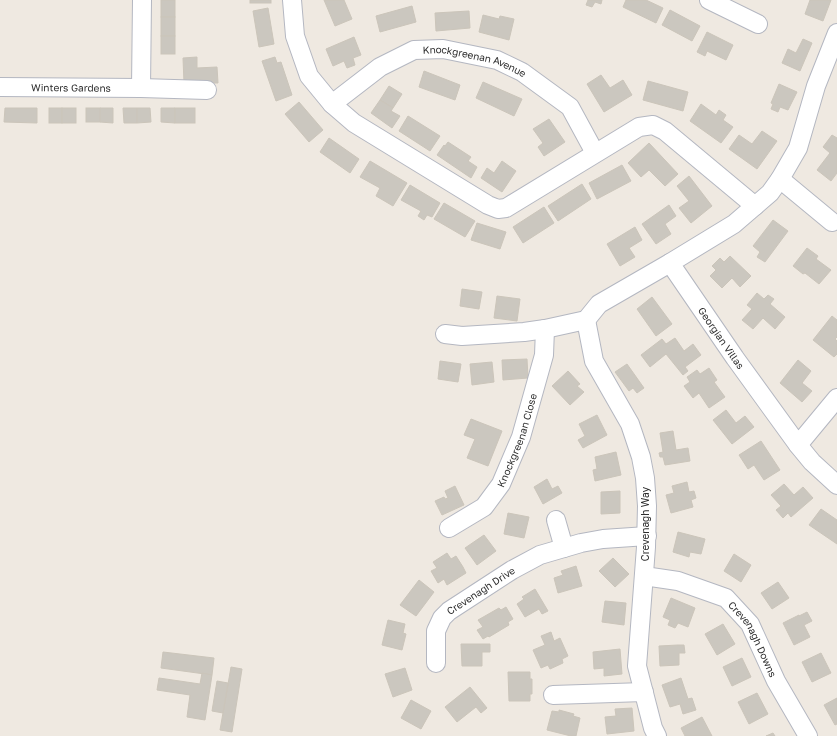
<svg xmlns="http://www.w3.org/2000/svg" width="837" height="736" viewBox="0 0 837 736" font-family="'Golos Text',sans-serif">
<rect width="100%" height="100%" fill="#efe9e1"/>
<g fill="#cbc7bf" stroke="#cbc5ba">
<rect x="161" y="0" width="14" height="17"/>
<rect x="250" y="0" width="21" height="3"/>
<polygon points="324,0 344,0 352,19 335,26"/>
<polygon points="588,0 602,0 601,4 595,2 592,7 586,5"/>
<polygon points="626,0 646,0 663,8 656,23 623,7"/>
<polygon points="810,0 831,0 823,21 805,14"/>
<polygon points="412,6 416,22 380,32 376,16"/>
<polygon points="268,8 274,44 259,47 253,11"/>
<polygon points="670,10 700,26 692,41 662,25"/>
<polygon points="469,11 470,28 436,31 435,13"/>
<polygon points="483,15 499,19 500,16 514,19 509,40 479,32"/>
<rect x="161" y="17" width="14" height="19"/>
<polygon points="707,32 733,45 726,60 707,51 705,56 697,52"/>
<rect x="161" y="36" width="14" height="18"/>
<polygon points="354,37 361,55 353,58 355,65 347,68 344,61 333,66 326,49"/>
<polygon points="803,39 812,43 800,71 782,63 788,49 796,53"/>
<polygon points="197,57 197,68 217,67 218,83 184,83 183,58"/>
<polygon points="275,57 277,63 281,62 292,95 276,101 262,61"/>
<polygon points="424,71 460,85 455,100 419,87"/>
<polygon points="601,75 610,88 623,80 632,95 604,112 587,84"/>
<polygon points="648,81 688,92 683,111 643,100"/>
<polygon points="483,82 522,99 514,116 476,98"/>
<polygon points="779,84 797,92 788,110 780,107 778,112 771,109 773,104 771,103"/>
<polygon points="389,86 402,94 393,108 380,100"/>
<polygon points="380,100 393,108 391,111 400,116 392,128 371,113"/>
<polygon points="299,102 323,130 309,142 285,114"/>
<polygon points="701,104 716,115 719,110 726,115 723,120 733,127 721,143 690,121"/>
<polygon points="5,108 37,108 37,123 4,122"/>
<rect x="49" y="108" width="13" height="15"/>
<rect x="62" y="108" width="14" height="15"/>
<rect x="86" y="108" width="14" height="14"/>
<polygon points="100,108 113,108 113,123 100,122"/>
<polygon points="123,108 137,108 137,123 124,123"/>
<polygon points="137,108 150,108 151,122 137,123"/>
<polygon points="161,108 175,108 175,123 161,122"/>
<rect x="175" y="108" width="20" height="15"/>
<polygon points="408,116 440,136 430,151 399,131"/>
<polygon points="549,119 565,142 544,156 538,147 543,143 533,129"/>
<polygon points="762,131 777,141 757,169 729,149 739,135 752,144"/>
<polygon points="832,135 837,138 837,173 831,181 817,170 830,153 823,147"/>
<polygon points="329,138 359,159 350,173 320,152"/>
<polygon points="448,142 471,157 468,161 477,167 471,178 437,155 444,145 445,146"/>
<polygon points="649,143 678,174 665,186 649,170 641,177 628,163"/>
<polygon points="370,161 407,183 393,206 376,196 380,188 360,177"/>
<polygon points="502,161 516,171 502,192 481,178 487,168 494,173"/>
<polygon points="622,165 631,181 597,199 589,183"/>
<polygon points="689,176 712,206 691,223 679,208 689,201 677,186"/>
<polygon points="582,184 591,199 558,221 548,206"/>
<polygon points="410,185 440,203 432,217 427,215 424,220 418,216 421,211 401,200"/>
<polygon points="444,203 475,221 465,237 434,219"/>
<polygon points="669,205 676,216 665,224 671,234 656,244 642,224"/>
<polygon points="544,207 554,223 523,243 513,227"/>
<polygon points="773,220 788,231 765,262 757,257 760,252 753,246"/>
<polygon points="477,223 506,232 500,249 471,240"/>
<polygon points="635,227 642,240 629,248 635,257 620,266 607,244"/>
<polygon points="807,248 818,256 816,259 831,270 819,284 805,273 803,274 793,266"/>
<polygon points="730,256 751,276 740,287 732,278 722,288 710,276 716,270 712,266 720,258 724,262"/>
<polygon points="462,289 482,292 479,309 460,306"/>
<polygon points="757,293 764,299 768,295 774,299 770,304 785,317 775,329 763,318 753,329 742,320 752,309 747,305"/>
<polygon points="497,296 520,299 517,321 494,318"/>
<polygon points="652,297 672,324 656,336 637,309"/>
<polygon points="832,316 837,320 837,337 835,339 837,341 837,354 834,357 813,340"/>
<polygon points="675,338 684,351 693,344 701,355 685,367 688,371 683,375 666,354 650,367 641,355 662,339 666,344"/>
<polygon points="527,359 528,378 503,380 502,360"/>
<polygon points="798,360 811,371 802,383 812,391 802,402 780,383"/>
<polygon points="440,361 461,364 458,382 438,379"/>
<polygon points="492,362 494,382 472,385 470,364"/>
<polygon points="627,364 644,388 637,393 633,388 629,391 615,372"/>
<polygon points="709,368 717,380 714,382 725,397 709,408 699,393 693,398 684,386 690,382 687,377 697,370 700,374"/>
<polygon points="568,371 580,384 577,386 584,392 570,405 552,386"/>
<polygon points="726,410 736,423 745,416 754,427 732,444 713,420"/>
<polygon points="597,415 607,435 583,448 578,440 585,436 579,424"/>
<polygon points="471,419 502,431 488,466 467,458 475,439 464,435"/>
<polygon points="673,431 676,450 688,448 690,461 665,465 663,457 660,457 659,453 663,452 660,433"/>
<polygon points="761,441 780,470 764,480 754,465 748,469 739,455"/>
<polygon points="616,452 621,475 595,481 593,470 597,469 595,457"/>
<polygon points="547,479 552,489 558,486 562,493 543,504 534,487"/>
<polygon points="687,482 689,492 694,491 696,498 691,500 693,507 671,513 666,495 674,493 672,486"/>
<polygon points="784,484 794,495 803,487 813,498 791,517 788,513 783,518 776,510 781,506 771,495"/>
<polygon points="455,486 464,505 442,515 435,501 444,497 445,499 448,498 445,491"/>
<polygon points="620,491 620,513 601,514 601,492"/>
<polygon points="821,509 837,520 837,544 809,525"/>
<polygon points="508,513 529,517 524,538 504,534"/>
<polygon points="678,532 705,539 701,554 690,552 689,557 673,552"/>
<polygon points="484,535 496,551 477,565 465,548"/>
<polygon points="447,553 451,559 456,556 463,567 466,573 447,585 444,579 438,583 431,571 437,568 433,562"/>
<polygon points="734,554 751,565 741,582 724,571"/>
<polygon points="613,558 629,574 615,587 599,571"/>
<polygon points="576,566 582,586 558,593 554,578 563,575 561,571"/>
<polygon points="419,580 434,592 416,616 400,605"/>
<polygon points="778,582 789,598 772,609 761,593"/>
<polygon points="535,589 548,611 542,614 539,609 525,617 517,604 524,599 522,597"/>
<polygon points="671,598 695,608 688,627 678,623 675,628 668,625 670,620 663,617"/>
<polygon points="605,601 626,603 624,625 602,622"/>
<polygon points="506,607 513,619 508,622 509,625 489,637 488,636 483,639 477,630 483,627 478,620 499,608 501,610"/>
<polygon points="807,612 812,621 804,625 810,637 794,645 783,623 799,615 799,616"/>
<polygon points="388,620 405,624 403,633 406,634 402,650 382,645"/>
<polygon points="723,624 735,644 717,655 705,634"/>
<polygon points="551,632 554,641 560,638 568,656 562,659 563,663 550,669 548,665 541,668 533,650 545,645 541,636"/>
<polygon points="461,644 490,644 490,652 482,652 482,666 462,666"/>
<polygon points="678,645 684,645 685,653 679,653 679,665 660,666 659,646"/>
<polygon points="620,649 622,674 604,676 604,668 594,669 593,652"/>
<polygon points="163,652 214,658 212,675 161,668"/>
<polygon points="821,653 831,673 812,682 802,662"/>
<polygon points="742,658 751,677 732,686 723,667"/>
<polygon points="231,667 242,669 232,732 220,730"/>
<polygon points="405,668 412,690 393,697 385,674"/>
<polygon points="508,672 530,672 530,679 532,679 532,694 530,694 530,701 509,701"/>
<polygon points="202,673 212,675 205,720 187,717 190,695 157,690 159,678 200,684"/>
<polygon points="681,678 688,699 692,698 696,710 683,714 680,704 670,707 662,685"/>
<polygon points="217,681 228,683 223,713 212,711"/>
<polygon points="470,687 487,708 481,713 476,707 457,722 445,707"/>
<polygon points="757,693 768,714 749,724 738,702"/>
<polygon points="837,698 837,724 835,725 824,705"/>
<polygon points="411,700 431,711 421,729 401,718"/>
<polygon points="632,708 634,731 607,734 605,717 616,716 615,709"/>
<polygon points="559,710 574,714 573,716 580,718 576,736 571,736 547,730 552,711 559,712"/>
<polygon points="702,717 712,736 685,736 681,728"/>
<polygon points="773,733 775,736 766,736"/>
</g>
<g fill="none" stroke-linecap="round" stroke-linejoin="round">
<g stroke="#b4b7c1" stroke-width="20">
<g id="minor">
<polyline points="292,0 295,36 309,76 332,104 354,123 488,205 498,209 506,208 639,127 653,125 665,131 755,206"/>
<polyline points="709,0 758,24"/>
<path id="s1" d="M837,33L816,86L798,148L780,179L770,193L734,224L670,263L735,358L798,445L837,398"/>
<path id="s2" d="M0,87L141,88L207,90"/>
<polyline points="141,88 142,0"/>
<path id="s3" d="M332,104L380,67L414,50L443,49L497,60L522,72L570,107L595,153"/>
<polyline points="780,179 832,222"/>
<polyline points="586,320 594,361 630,424 641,457 645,478 647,506 646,547 637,666 653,728 657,736"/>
<polyline points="445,334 462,336 524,332 545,329 586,320 599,304 670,263"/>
<polyline points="798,445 812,462 837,485"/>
<polyline points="556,520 564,548"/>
<path id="s4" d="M449,528L484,507L501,484L521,437L544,355L545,329"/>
<path id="s5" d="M644,576L678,581L726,598L750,624L776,681L808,736"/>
<path id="s6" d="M436,663V631L442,618L449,611L512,570L540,555L581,543L603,539L647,536"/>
<polyline points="553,695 644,692"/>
</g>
</g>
<use href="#minor" stroke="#fff" stroke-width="18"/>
</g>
<g text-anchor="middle" stroke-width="4" stroke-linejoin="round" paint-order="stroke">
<g font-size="10" fill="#2e2e2e" stroke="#fff">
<text dy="4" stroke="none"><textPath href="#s3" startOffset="161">Knockgreenan Avenue</textPath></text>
<text dy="4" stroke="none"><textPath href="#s2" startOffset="71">Winters Gardens</textPath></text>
<text dy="4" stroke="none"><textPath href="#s1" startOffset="388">Georgian Villas</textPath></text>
<text dy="4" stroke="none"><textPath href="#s4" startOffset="116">Knockgreenan Close</textPath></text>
<text transform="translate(645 524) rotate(-90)" y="4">Crevenagh Way</text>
<text dy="4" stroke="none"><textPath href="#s6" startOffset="94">Crevenagh Drive</textPath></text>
<text dy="4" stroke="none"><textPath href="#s5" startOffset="135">Crevenagh Downs</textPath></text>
</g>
</g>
</svg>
